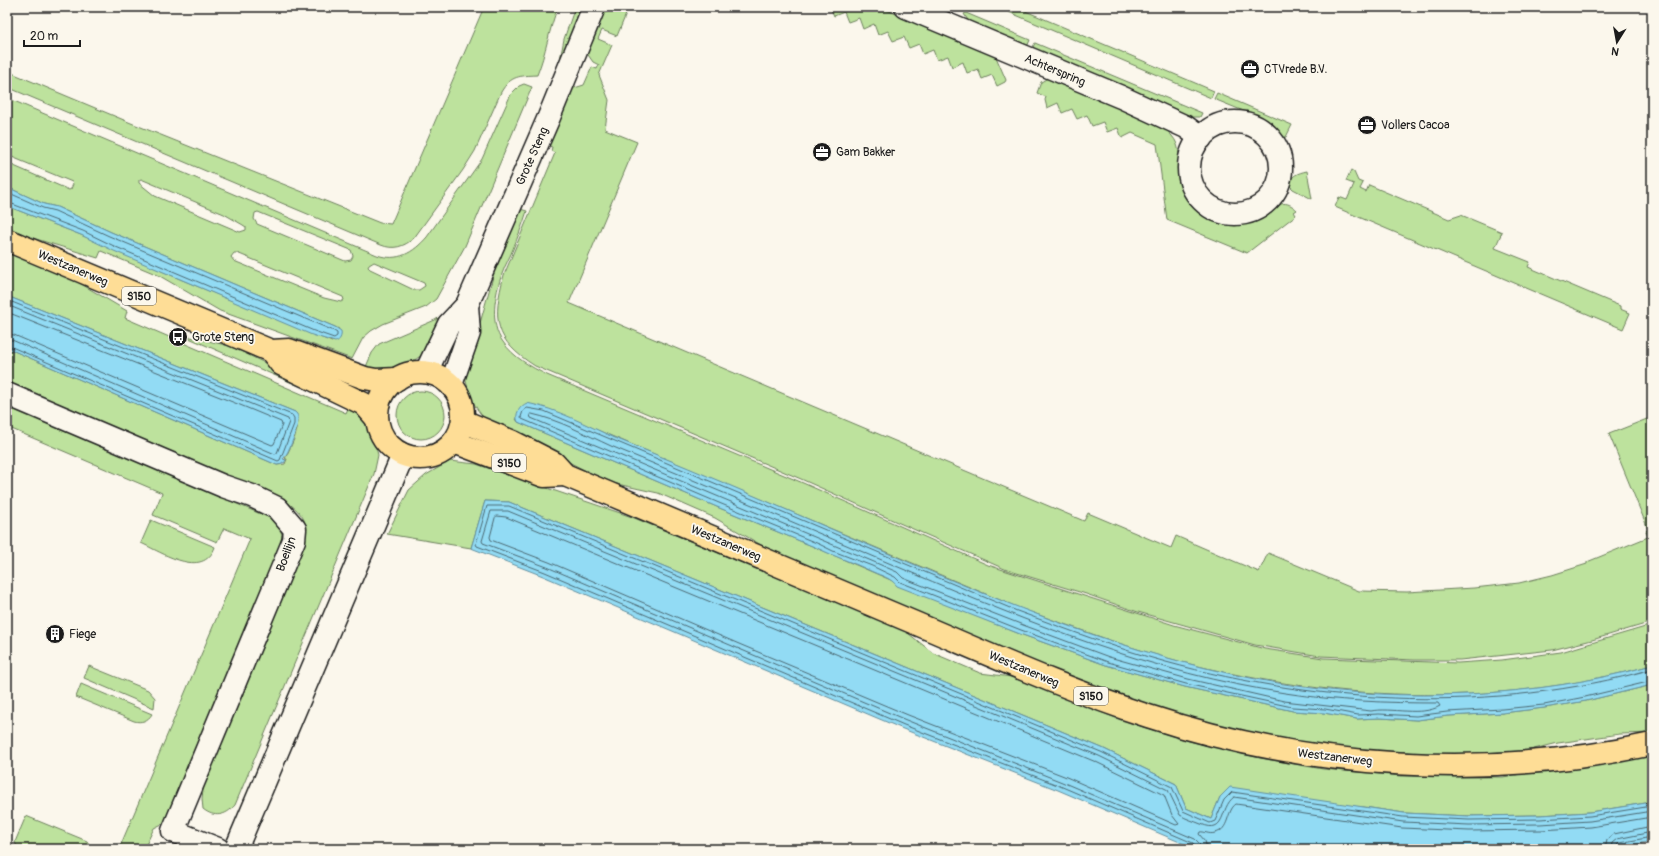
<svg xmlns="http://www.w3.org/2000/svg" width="1659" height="856" viewBox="0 0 1659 856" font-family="Pangolin,sans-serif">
<rect width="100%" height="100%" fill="#fbf7ec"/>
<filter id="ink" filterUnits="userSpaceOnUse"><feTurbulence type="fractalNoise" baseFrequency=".025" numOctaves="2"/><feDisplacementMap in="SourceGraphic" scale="8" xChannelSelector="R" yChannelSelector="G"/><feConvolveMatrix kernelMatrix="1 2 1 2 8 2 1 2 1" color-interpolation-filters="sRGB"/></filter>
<g filter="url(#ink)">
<g fill="#bde29d" stroke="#6c7f5c" fill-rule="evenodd">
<path d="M484,7H558C549,29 546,53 537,75C520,76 511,75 501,92L475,151L463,170L414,238C404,247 393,250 381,245L7,87V71L131,123L380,223L391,224Z"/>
<polygon points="575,7 583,7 559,65 564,39"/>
<path d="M618,7H629L617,36L602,30L598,39L612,45L599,75L609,100L605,129L637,142L569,303L1084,521L1088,513L1171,548L1176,536L1259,572L1268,553L1359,591L1407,592L1474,588L1519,583L1552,575L1587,564V562L1648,537L1646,531L1648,529L1609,434L1652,417V622L1592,640L1552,650L1460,660H1414L1320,656L1255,645L1138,612L1086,594L1007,570L897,522L801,479L535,366C494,340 492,320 504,275L555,153L551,151L552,147L547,145L571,89L584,85L592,67L597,69L599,65L593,62L586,52L602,14Z"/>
<polygon points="830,7 880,7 996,57 1006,80 1005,82 997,86 992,75 982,79 978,69 967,73 963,62 952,67 948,56 937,60 933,50 923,54 919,44 909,48 904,37 893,41 888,31 878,35 874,24 863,29 859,18 848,22 844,12 834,16"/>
<polygon points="997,7 1016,7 1214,91 1211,98"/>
<polygon points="966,13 1030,40 1027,47 969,22 964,14"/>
<polygon points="1035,43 1202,113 1200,117 1193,117 1177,111 1032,49"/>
<path d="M1048,78C1074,89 1099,100 1124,110C1139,117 1162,122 1172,136C1180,145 1179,156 1179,167C1179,188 1190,208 1208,217C1226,226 1247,227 1264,217C1270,213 1275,206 1281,204C1287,202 1293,206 1297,210L1294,212L1296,215L1247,253L1167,220L1157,144L1132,133L1122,138L1118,128L1107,132L1103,122L1092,126L1087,115L1077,119L1072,109L1062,113L1058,103L1047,108L1045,100L1046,97L1037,93L1041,82Z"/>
<path d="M524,84L532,87L465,246L436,299L426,307L383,324L371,331L363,338L352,359L220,311L158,275L101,251L98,258L23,235L7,228V206L81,235L180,279L332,342L339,329L335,327L111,232L57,207L44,204L7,187V163L69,190L71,189L73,184L72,182L7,155V98L377,255C398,262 413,253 427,237L482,159L511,94L519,86ZM141,179L224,214L243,225L246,227V230L240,232L155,196L139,183V180ZM258,212L351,250L353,256L351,260L345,261L257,224L254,219L255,213ZM234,253H237L343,297L344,300L341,302L324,298L234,261L231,257ZM374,262L424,283L425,286L419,290H414L370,269L368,267L369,265Z"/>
<polygon points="1217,93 1292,125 1286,137 1283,137 1277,129 1263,119 1214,99"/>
<polygon points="1351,170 1354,172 1358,181 1363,183 1360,189 1366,192 1369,185 1449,219 1461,215 1502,232 1495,248 1530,262 1528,267 1620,306 1620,309 1630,313 1623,329 1335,207 1339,197 1347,200 1354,184 1346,181"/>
<path d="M1307,171L1312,199L1293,189L1289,185C1291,175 1298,173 1307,171Z"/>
<path d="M520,209L527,211C523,224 518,236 513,249C510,257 505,265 502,274C495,294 489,324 503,342C513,357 531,367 547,375L803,483L988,565L1174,625L1265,649L1323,658L1458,663L1502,660L1561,652L1652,625V665C1494,710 1324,701 1167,658C1117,644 1068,625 1019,608L545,408L516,419L518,422L717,507L817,548L953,607L1020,634L1106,665L1185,687L1293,711L1324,713L1357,719L1379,718L1417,720L1448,716L1502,713L1544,708L1586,701L1652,685V733L1620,734L1558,743L1526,751L1441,754L1367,750L1328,746L1296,741L1221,726L1164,710L1112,693L1030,660L768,549L715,518L658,493L608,482L486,420C474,408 469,394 465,377L496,266Z"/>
<path d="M7,251L71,278L127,311L125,318L346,413L350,404L369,425L375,444L378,455L374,474L235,805C226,816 214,818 203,809L202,799L204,780L305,538C312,512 284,500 265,491L7,384V348L277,465L285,464L287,459H285C291,445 303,426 295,412L7,296Z"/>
<path d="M451,306L423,354C406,368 386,370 365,369L372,353L379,344L435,320L443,315Z"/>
<polygon points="182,335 230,346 308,384 329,399"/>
<circle cx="421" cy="415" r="24"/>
<path d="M7,406L270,518C280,524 283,531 281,542L166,822L154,828L144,849H119L250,539L224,528L217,542L153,515L162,493L7,427Z"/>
<polygon points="450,461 476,464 632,517 904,630 933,653 980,673 1012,677 1121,720 1189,741 1260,758 1323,769 1401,776 1503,777 1652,753 1652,802 1590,812 1540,815 1469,816 1404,813 1364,807 1220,797 1211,819 1186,808 1176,784 1102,748 509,502 485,501 471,548 387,534 409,490 426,475"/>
<path d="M151,520L215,547C203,580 161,552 141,543Z"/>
<polygon points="89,666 148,690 155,698 154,708 84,678"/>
<path d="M81,684L152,714C148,721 141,723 134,721L76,697Z"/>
<polygon points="26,816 87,841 92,849 18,849 15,842"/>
</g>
<g fill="#92dbf4" stroke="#638f9e">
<path d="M7,187L44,204L57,207L111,232L335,327L341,331C342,336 340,341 335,342L312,335L114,251L81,235L7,206Z"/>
<path d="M7,296L295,412C296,413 298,415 298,417C300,424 288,455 283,459L286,460L284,463L282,462V464L277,465L7,348Z"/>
<path d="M527,403C558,409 586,425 615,438C713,477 809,520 906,561C1028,613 1153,663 1284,684C1404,703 1535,698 1652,665V685L1586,701L1544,708L1502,713L1448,716L1417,720L1379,718L1357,719L1324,713L1293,711L1185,687L1106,665L1020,634L897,586C891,578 882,576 873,572C855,563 835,557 817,548L717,507L518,422C514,414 520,406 527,403Z"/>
<polygon points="485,501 509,502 1102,748 1176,784 1186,808 1211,819 1220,797 1230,787 1404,813 1469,816 1540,815 1590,812 1652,802 1652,841 1611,849 1196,849 1058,790 903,729 543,576 471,548"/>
</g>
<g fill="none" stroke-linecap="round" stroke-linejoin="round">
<g stroke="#4b6872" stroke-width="1">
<polyline points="7,192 43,208 55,211 109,236 334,331 337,333 337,336 334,338 314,331 116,247 83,231 7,202"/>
<polyline points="7,300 292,415 294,418 294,424 280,460 278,461 7,345"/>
<polyline points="7,305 288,419 289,422 277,453 275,454 12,340 7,340"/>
<polyline points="7,312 245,407 281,422 282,425 274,444 272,445 14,335 7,334"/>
<path d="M532,414C559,420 585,434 611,446C711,487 811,530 910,572C1030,623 1155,674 1285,693C1336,701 1387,703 1438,703L1440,706C1421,717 1391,707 1371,711L1284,701L1188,679L1109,657L1023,625L903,578L897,572L874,562L531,418L530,415Z"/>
<polygon points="497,516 506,517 1096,762 1164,795 1172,815 1179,824 1176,825 1064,776 908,715 739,644 549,562 491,540 490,537 495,518"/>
<path d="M1652,669C1494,714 1323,705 1166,662C1115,648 1066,629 1017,611L544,411L527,408L523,411L521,417L522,419L719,503L819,544L833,551L872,566L895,577L900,582L1021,630L1108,662L1186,684L1292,707L1325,709L1358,715L1379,714L1416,716L1447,712L1502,709L1544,705L1585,697L1652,681"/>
<polyline points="1196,849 1193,843 1060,786 904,725 545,572 477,546 476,544 487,506 509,506 1101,752 1172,787 1183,811 1210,823 1215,821 1224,800 1232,792 1403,817 1469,820 1540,819 1590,816 1652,806"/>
<path d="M1201,849L1199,843L1195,839L1062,782L906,720L547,567L483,543L482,541L491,511H508L1099,756L1168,790L1180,815C1186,819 1194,821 1201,824C1227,835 1219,808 1234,797L1403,822L1469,825L1540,824L1590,821L1652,811"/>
<path d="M1207,849L1205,841L1199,834L1200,832C1204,831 1209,835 1215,833C1230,830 1226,811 1236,804L1402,828L1469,831L1541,830L1591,827L1652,817"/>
<polyline points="1605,849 1607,840 1614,834 1652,826"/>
<polyline points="1611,849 1612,843 1617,839 1652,832"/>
<polyline points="1616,849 1617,845 1619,843 1652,837"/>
</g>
<g stroke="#1c1c1c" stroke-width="25">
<g id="minor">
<polyline points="906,7 1121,97 1186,127 1201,138"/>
<circle cx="1235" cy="168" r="46"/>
<polyline points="426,372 449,324 467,305 549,117 594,7"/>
<polyline points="451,385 469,333 467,305"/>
<polyline points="7,394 223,486 252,496 277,508 295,529 294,540 173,831 218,849"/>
<polyline points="236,849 403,455"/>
</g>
</g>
<g stroke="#1c1c1c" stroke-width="25">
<g id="major">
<polyline points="7,240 271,351 281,364 364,404 377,419"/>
<polyline points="271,351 289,350 365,378 376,380 397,379"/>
<circle cx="420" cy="415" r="43"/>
<path d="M463,421L513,442L554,463L565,475C677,523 790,570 903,618C984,652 1064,689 1148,716C1309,769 1486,780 1652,744"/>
<polyline points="454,442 544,476 565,475"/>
</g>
</g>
<use href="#minor" stroke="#fbf7ec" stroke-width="22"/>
<use href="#major" stroke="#fedd96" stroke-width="22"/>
</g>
</g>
<defs>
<g id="office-disc" transform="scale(1)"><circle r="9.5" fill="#1c1c1c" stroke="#fbf7ec"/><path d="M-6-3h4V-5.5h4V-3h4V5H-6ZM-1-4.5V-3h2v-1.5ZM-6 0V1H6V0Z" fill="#fff"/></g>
<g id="bus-disc" transform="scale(1)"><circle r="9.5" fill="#1c1c1c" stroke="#fbf7ec"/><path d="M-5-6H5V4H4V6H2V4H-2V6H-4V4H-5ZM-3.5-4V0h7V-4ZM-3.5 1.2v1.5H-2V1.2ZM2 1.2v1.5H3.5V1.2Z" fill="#fff"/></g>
<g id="building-disc" transform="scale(1)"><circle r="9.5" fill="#1c1c1c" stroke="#fbf7ec"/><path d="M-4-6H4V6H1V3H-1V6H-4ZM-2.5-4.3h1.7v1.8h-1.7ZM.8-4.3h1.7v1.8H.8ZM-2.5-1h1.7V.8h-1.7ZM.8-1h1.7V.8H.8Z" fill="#fff"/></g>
</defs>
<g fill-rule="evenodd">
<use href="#office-disc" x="1250" y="69"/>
<use href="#office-disc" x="1367" y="125"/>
<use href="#office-disc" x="822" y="152"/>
<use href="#bus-disc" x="178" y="337"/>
<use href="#building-disc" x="55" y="634"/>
</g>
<g text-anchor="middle" stroke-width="3.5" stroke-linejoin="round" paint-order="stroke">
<g fill="#fbf7ec" stroke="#5f5e5a" stroke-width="1">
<rect x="122" y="287" width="34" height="18" rx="3"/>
<rect x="492" y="454" width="34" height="18" rx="3"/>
<rect x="1074" y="687" width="34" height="18" rx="3"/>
</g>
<g font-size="11" font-weight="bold" fill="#1c1c1c">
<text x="139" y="300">S150</text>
<text x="509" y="467">S150</text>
<text x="1091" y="700">S150</text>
</g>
<g font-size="12" fill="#1c1c1c" stroke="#fbf7ec" text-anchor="start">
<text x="1264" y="73">CTVrede B.V.</text>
<text x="1381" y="129">Vollers Cacoa</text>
<text x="836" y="156">Gam Bakker</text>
<text x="192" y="341">Grote Steng</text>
<text x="69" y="638">Fiege</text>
</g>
<g font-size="12" fill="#1c1c1c" stroke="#fbf7ec">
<text transform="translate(1055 70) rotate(23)" y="4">Achterspring</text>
<text transform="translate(532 156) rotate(-66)" y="4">Grote Steng</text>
<text transform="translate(73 268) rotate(23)" y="4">Westzanerweg</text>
<text transform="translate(726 543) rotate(23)" y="4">Westzanerweg</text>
<text transform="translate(286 554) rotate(-70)" y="4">Boeilijn</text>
<text transform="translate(1024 669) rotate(23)" y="4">Westzanerweg</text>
<text transform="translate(1335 757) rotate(7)" y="4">Westzanerweg</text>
</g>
</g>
<rect width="1659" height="856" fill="none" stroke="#fbf7ec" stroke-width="24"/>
<rect x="12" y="12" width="1635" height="832" fill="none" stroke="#1c1c1c" stroke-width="1.5" filter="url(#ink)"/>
<g transform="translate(1617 42) rotate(191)" stroke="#fbf7ec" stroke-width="3" paint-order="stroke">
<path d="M0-3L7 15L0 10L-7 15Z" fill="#1c1c1c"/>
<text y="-6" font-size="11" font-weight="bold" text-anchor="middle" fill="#1c1c1c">N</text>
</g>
<path d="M24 40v6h56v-6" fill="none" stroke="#1c1c1c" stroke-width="2"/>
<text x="30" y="40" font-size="12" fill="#1c1c1c" stroke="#fbf7ec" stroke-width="3" paint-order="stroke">20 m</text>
</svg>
